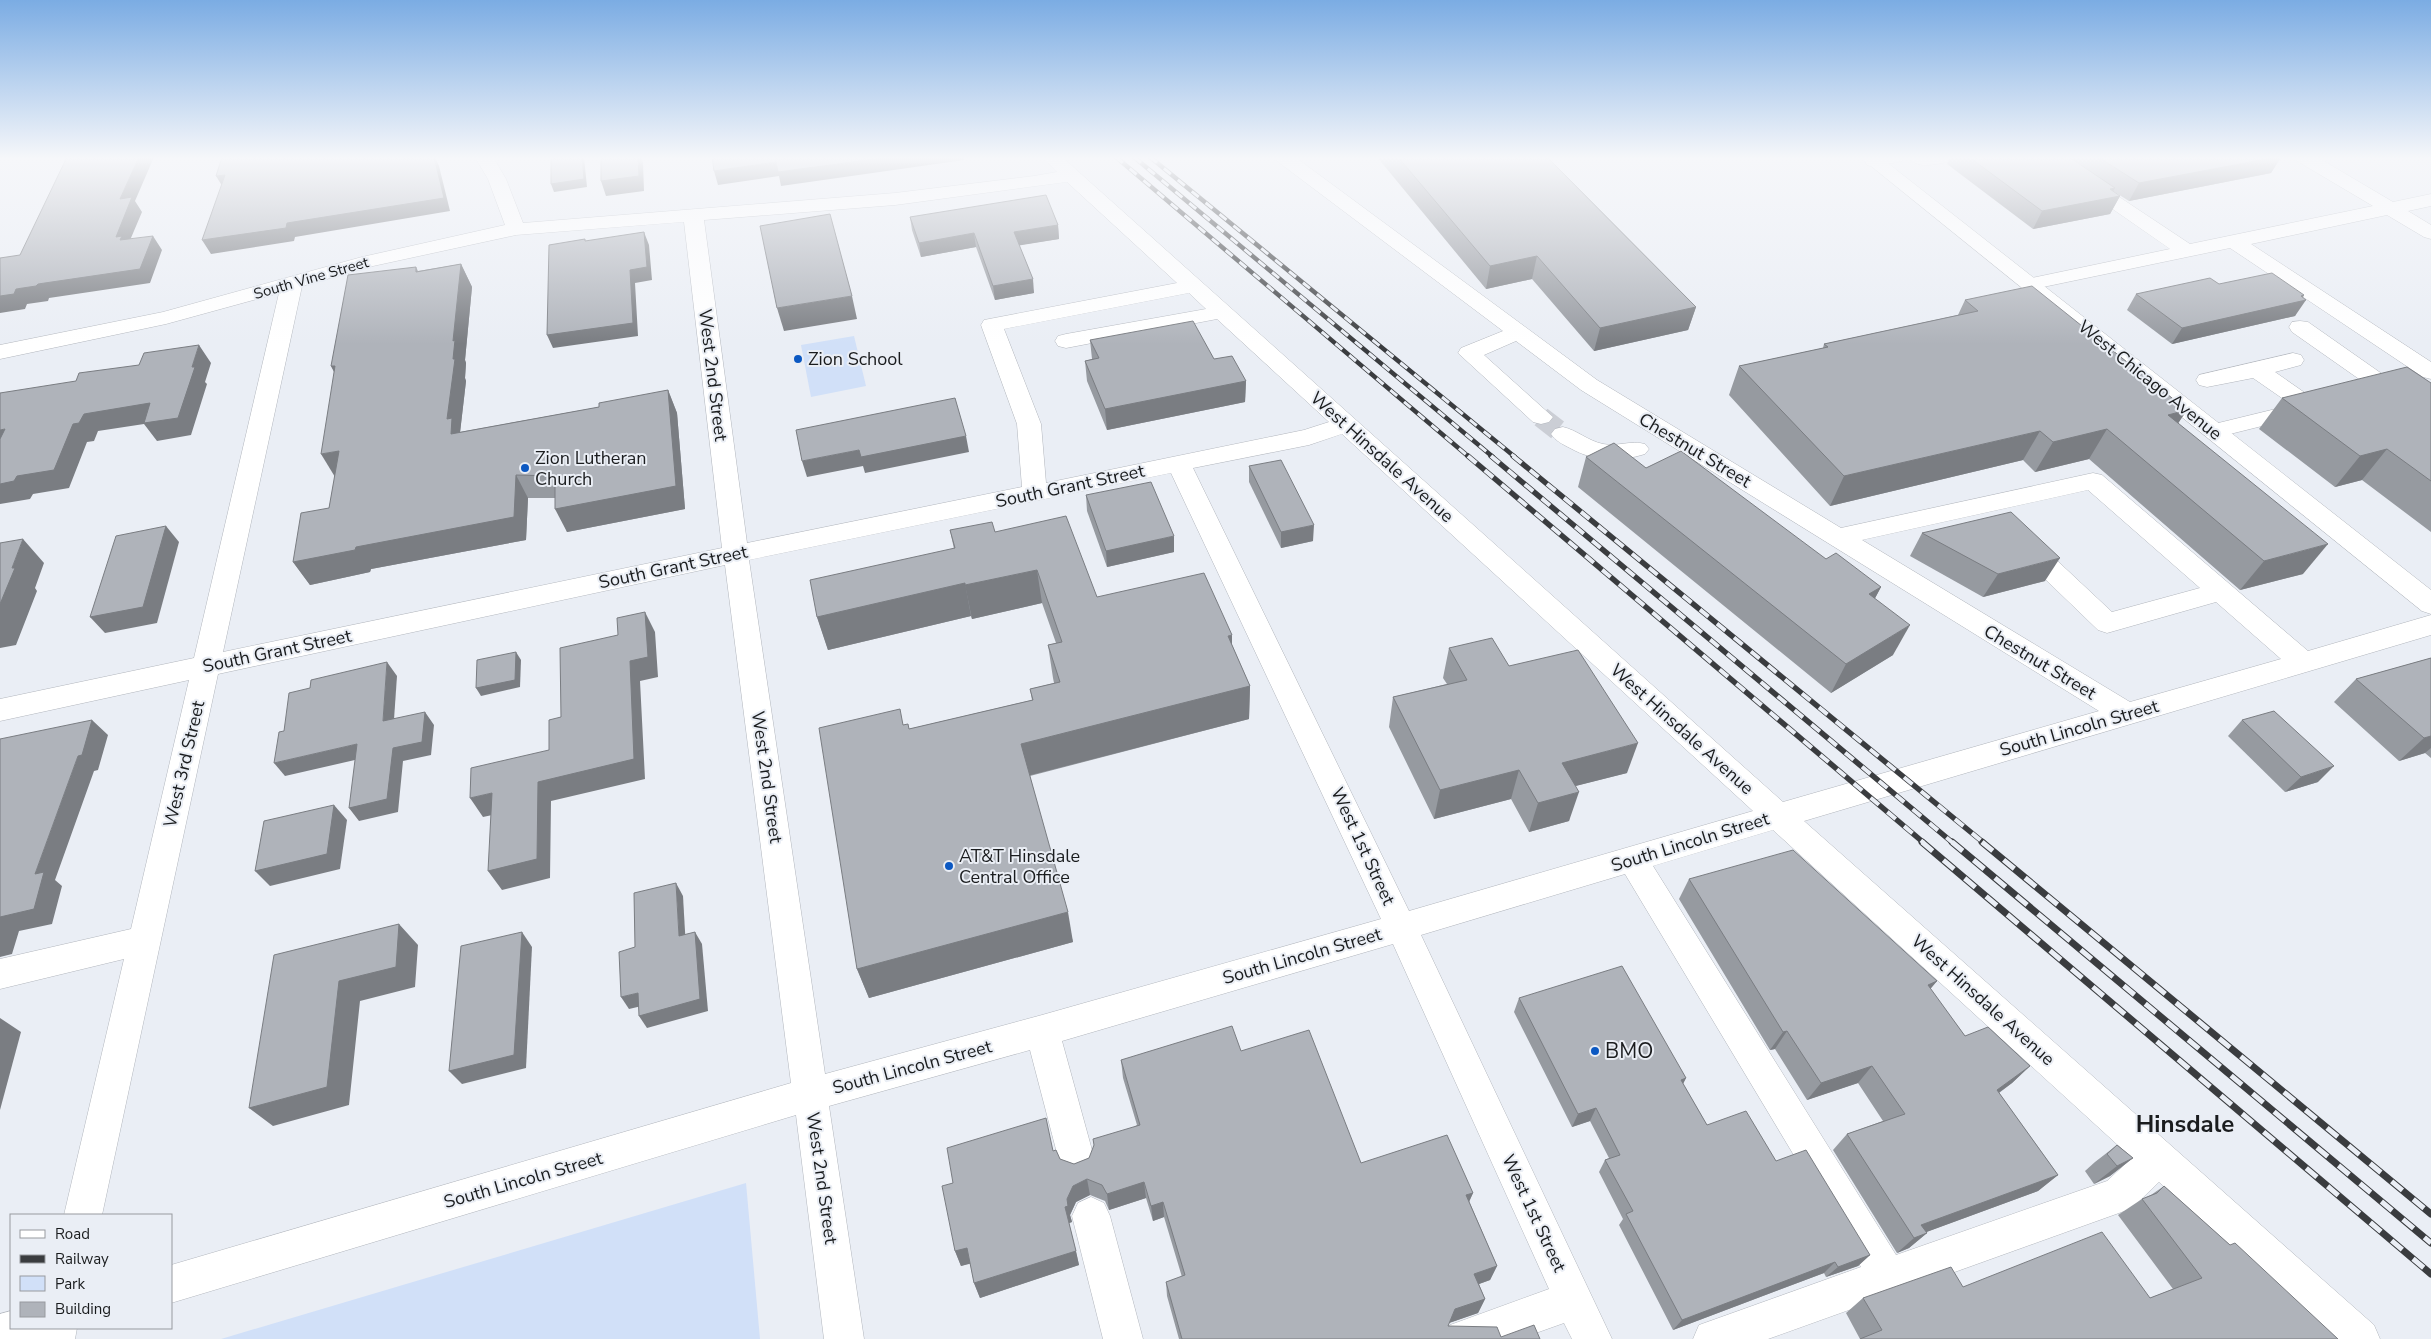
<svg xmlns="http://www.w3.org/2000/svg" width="2431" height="1339" viewBox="0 0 2431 1339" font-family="'Nunito Sans',sans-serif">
<rect width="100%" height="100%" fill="#eaeef5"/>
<g fill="#d1e0f8">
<polygon points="854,336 866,386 811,397 801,345"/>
<polygon points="746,1183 760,1339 221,1339"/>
</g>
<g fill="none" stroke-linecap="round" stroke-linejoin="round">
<polyline stroke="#cbced5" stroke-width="21" stroke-dasharray="21 11" stroke-linecap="butt" points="1541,417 1563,434"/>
<g stroke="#b2b6bd" stroke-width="1">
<g id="minor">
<path d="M475,157H493L506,179L523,223L895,193L1034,176L1057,172L1042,157H1062L1783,802L2099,711L1581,390L1516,341L1484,355L1553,417L1549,422L1541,424L1533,422L1458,353L1461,348L1503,331L1277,161L1275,157H1295L1597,380L1841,528L2093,473L2102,475L2308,651L2431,615V635L1804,821L2374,1325L2380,1339H2331L2159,1182L2132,1208L2119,1213L1768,1339H1693L1699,1325L1861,1267L1625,874L1421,935L1612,1339H1572L1564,1323L1519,1339H1444L1450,1325L1549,1289L1393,944L1062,1041L1095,1161L1090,1174L1077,1179L1064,1174L1059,1161L1030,1050L829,1106L864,1339H824L796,1115L171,1303V1265L791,1083L725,565L218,674L102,1215H64L124,959L0,989V959L131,929L189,680L0,721V699L194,658L279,293L166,324L0,359V345L163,312L362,257L505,225L488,179ZM1067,182L1177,283L984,320L981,325L1017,424L1022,487L747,543L704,220L895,205ZM684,222L722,548L223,652L302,286L373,266L516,235ZM1189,293L1206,309L1066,334L1058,336L1055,341L1058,346L1066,348L1217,319L1329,422L1304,430L1046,483L1041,424L1004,329ZM1342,434L1753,811L1409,911L1193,468L1309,445ZM1171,473L1381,919L1042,1015L825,1074L749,560ZM2088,490L2200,588L2112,612L2034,539L2025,536L2016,539L2012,545L2016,551L2098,630L2107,633L2216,602L2281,659L2130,702L1862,540ZM1773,830L2132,1158L2107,1181L1896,1255L1653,866Z"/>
<polygon points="1867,157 1904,157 1902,161 1874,167 1867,165 1865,161"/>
<path d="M1908,157H1953L1951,161C1937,164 1917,170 1908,157Z"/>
<polygon points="2038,157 2059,157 2190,244 2373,206 2297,161 2295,157 2317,157 2393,202 2431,194 2431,206 2408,211 2431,225 2431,239 2424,237 2387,215 2251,244 2431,362 2431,379 2423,377 2230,248 2029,290 2022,288 2019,284 2022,280 2170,249"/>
<polygon points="2300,321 2308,322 2395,383 2398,388 2395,393 2387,395 2379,393 2292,332 2289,327 2292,322"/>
<polygon points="2293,353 2301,355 2304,360 2301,365 2275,372 2318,402 2321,407 2318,412 2214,438 2206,436 2202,431 2206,426 2292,405 2253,378 2207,387 2199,385 2196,380 2199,375"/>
<path d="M1563,427C1577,430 1588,441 1603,444C1617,447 1631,440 1645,444L1649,449L1645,454C1619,462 1595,462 1570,448C1562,444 1556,441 1551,434L1555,429Z"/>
<polygon points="1091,1197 1104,1203 1110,1216 1143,1339 1103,1339 1072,1216 1078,1203"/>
<polygon points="11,1311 11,1328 77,1328 75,1339 0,1339 0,1314"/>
</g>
</g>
<g stroke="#b2b6bd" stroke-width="1">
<polygon id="major" points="1860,157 1880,157 2431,590 2431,614 2422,611"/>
</g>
<use href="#minor" fill="#fff" fill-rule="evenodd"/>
<use href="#major" fill="#fff" fill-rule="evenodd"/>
<g stroke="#3a3c3f" stroke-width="4.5">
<g id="rail-far2">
<polyline points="1116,157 1469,457"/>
<polyline points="1134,157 1493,457"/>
<polyline points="1150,157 1515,457"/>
</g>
</g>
<g stroke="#3a3c3f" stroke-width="5.5">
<g id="rail-far1">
<polyline points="1468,456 1924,843"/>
<polyline points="1491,456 1953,843"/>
<polyline points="1513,456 1984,843"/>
</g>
</g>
<g stroke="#3a3c3f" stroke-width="7">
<g id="rail">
<polyline points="1922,842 2431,1274"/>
<polyline points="1952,842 2431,1243"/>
<polyline points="1982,842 2431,1214"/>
</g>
</g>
<use href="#rail-far2" stroke="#eaeef5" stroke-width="3" stroke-dasharray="9" stroke-linecap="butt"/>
<use href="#rail-far1" stroke="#eaeef5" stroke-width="4" stroke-dasharray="11" stroke-linecap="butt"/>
<use href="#rail" stroke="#eaeef5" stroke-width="5" stroke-dasharray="14" stroke-linecap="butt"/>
</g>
<g fill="#969aa0">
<polygon points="1377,157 1547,157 1696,307 1688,330 1594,351 1532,279 1486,289"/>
<polygon points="1950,157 2281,157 2271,173 2129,201 2113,191 2120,196 2110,214 2033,229 1947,164"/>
<polygon points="910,217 1058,225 1059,239 1019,245 1034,293 995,300 976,247 921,257 912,230"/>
<polygon points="461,264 472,287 465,360 466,363 465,378 466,381 460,432 599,407 668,390 677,413 685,509 567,532 555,498 528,498 526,540 371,569 370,572 310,585 293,562 329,508 335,476 334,372 331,366 416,267 418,271"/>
<polygon points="2219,284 2304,295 2295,316 2172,344 2127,310 2136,294"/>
<polygon points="1965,300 2187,410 2178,423 2303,574 2240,590 2089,459 2035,472 2023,460 1830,506 1729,395 1739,366 1823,348 1824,344 1958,315"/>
<polygon points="1090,340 1214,359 1246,381 1245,402 1107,430 1087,381 1085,361 1092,359"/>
<polygon points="2431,383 2431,532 2362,480 2335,487 2259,429 2282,398"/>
<polygon points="1586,457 1646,468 1881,587 1875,598 1893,655 1831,693 1578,487"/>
<polygon points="1249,466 1313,541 1281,548 1249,482"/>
<polygon points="1086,495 1174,552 1107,567 1087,511"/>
<polygon points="950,530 995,532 1097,597 1232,645 1250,686 1249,719 1030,776 1073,942 869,998 857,969 904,725 909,729 1032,700 1030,689 1054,683 1053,678 1048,645 1056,643 1042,603 972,619 971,616 828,650 817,617 954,549"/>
<polygon points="1922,533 2045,581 1983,597 1910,556"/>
<polygon points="1449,648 1509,666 1627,773 1575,786 1569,821 1529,832 1511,799 1434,819 1389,727 1393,697 1447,684 1443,678"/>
<polygon points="2431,658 2431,758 2425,753 2399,761 2334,702 2356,679"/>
<polygon points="2242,720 2318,782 2285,792 2228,736"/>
<polygon points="1689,879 1937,981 1930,989 1965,1036 2030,1066 2012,1083 1999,1093 2058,1175 2038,1191 1926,1232 1927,1233 1909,1248 1897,1253 1833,1150 1847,1134 1883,1121 1858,1083 1807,1100 1775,1049 1770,1050 1679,899"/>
<polygon points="1519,998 1686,1078 1683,1084 1707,1125 1776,1161 1870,1255 1858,1266 1826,1277 1824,1273 1673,1330 1619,1225 1623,1219 1599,1172 1605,1160 1609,1158 1590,1121 1572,1127 1514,1012"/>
<polygon points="1241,1051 1361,1163 1473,1193 1469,1201 1497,1266 1490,1280 1479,1284 1485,1299 1478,1313 1449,1323 1448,1326 1501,1337 1540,1339 1179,1339 1167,1296 1166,1282 1182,1277 1164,1217 1153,1221 1146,1198 1109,1210 1105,1201 1090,1195 1076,1202 1070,1215 1072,1222 1069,1223 1079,1265 980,1298 974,1283 970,1263 961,1266 955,1251 1053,1151 1060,1159 1074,1164 1089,1158 1137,1125 1123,1078 1121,1060"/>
<polygon points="2117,1145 2133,1158 2110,1176 2094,1184 2085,1171 2095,1162"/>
<polygon points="2164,1186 2230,1245 2338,1339 1860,1339 1846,1313 1863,1298 1963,1287 2150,1298 2173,1289 2118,1215 2142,1199 2151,1195"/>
</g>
<g fill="#7a7d82">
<polygon points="139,157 154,157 135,201 142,212 128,245 116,237 120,199"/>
<polygon points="434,157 435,157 439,166 450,211 295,237 294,241 211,254 202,240 287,223"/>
<polygon points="582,157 584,157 587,187 554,192 551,184"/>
<polygon points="638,157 641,157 643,163 644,191 606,196 601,181"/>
<polygon points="890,157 963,157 964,160 781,186 779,176 718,185 714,171 776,162"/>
<polygon points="2277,157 2281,157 2271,173 2129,201 2139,183"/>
<polygon points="225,175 224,189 216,176"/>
<polygon points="2115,188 2109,198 2120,196 2110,214 2033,229 2042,211"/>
<polygon points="1058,225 1059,239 1016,246 1014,232"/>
<polygon points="644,232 649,245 652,280 635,283 638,336 553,348 547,335 630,270"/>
<polygon points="974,233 976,247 921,257 919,243"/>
<polygon points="153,236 162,250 150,283 49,298 48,301 27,304 25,309 0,313 0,296 16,289 38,284"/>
<polygon points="1537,256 1532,279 1486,289 1490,266"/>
<polygon points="461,264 472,287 465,360 466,363 465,378 466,381 460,433 451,434 447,419 453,359 453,341"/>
<polygon points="1033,279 1034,293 995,300 993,286"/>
<polygon points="2304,295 2300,301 2306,300 2295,316 2172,344 2182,328"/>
<polygon points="852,296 857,319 784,331 777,308"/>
<polygon points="1696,307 1688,330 1594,351 1600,328"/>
<polygon points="199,345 211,363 205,382 207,384 191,435 157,441 144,424 98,431 94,441 87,442 69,488 33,494 30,499 0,504 0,484 73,424 84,414 192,367"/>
<polygon points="331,366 335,366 344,389"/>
<polygon points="1246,381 1245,402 1107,430 1105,409"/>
<polygon points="668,390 677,413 685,509 567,532 555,509"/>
<polygon points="2187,410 2167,440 2168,415"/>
<polygon points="5,429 0,450 0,430"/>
<polygon points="2107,429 2089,459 2035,472 2053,442"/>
<polygon points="2040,431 2023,460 1830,506 1844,476"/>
<polygon points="966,436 969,452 865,473 863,466 807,477 802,461 859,450"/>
<polygon points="2387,449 2362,480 2335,487 2360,456"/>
<polygon points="339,451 335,477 321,454"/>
<polygon points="516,475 528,498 526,540 371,569 370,572 310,585 293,562 356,547"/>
<polygon points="1314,525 1313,541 1281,548 1281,532"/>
<polygon points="166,526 179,542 157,623 105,633 90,617"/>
<polygon points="1174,536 1174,552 1107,567 1106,551"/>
<polygon points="23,539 44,563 35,588 37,591 16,645 0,648 0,604 12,568"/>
<polygon points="2328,544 2303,574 2240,590 2264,561"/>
<polygon points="2060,558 2045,581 1983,597 1998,574"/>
<polygon points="1037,570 1042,603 972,619 965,585"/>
<polygon points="965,583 971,616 828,650 817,617"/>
<polygon points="1881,587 1865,617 1869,594"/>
<polygon points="645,612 655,632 658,677 640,681 645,779 551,801 550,878 502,890 488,871 538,782"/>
<polygon points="1910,625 1893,655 1831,693 1846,664"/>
<polygon points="1232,635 1232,668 1228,636"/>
<polygon points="516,652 521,660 520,687 481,696 476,688"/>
<polygon points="387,662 397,676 393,734 383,721"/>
<polygon points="1250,686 1249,719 1027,776 1021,744"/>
<polygon points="425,712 434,725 431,755 403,761 398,812 359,821 349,808 393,748"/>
<polygon points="92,720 108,735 98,770 94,771 55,880 62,886 52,924 19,931 12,954 0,957 0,917 35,874 78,756"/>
<polygon points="2431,736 2431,748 2425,753 2399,761 2424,738"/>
<polygon points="1638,743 1627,773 1552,792 1562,763"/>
<polygon points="357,744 368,757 285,776 274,763"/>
<polygon points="2334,766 2318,782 2285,792 2301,777"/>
<polygon points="1519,770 1511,799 1434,819 1440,790"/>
<polygon points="1579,792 1569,821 1529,832 1538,803"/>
<polygon points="492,793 506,812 483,817 470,798"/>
<polygon points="334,805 347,820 340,869 270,886 255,871"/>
<polygon points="676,883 683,896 686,949 679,936"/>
<polygon points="1068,912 1073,942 869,998 857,969"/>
<polygon points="399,924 418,945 415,987 360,1001 349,1105 273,1126 249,1108 339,981"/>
<polygon points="522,932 532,947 526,1068 462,1084 449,1071"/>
<polygon points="695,932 702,944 708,1011 647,1028 639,1016"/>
<polygon points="1937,981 1921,1000 1928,985"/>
<polygon points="638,993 646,1005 629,1009 621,997"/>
<polygon points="0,1018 21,1032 0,1110"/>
<polygon points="1787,1031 1775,1049 1770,1050 1783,1032"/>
<polygon points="1872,1066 1858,1083 1807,1100 1821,1083"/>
<polygon points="2030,1066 2012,1083 1979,1107 1997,1090"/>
<polygon points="1686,1078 1679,1091 1681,1080"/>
<polygon points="1596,1108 1590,1121 1572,1127 1578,1114"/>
<polygon points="2133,1158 2110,1176 2094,1184 2117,1166"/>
<polygon points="2058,1175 2038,1191 1913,1237 1921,1225"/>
<polygon points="1087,1179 1090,1195 1076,1202 1070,1215 1072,1222 1069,1223 1065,1207 1067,1199 1073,1186"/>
<polygon points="1144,1182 1146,1198 1109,1210 1107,1194"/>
<polygon points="1473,1193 1466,1209 1466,1195"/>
<polygon points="1163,1202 1164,1217 1153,1221 1151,1206"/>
<polygon points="1927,1233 1909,1248 1897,1253 1914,1238"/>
<polygon points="967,1248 973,1263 961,1266 955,1251"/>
<polygon points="1076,1251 1079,1265 980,1298 974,1283"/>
<polygon points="1870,1255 1858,1266 1826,1277 1838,1267"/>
<polygon points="1835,1262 1824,1273 1673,1330 1682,1320"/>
<polygon points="1497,1266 1490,1280 1468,1288 1474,1274"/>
<polygon points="1485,1299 1478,1313 1449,1323 1455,1309"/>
</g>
<g fill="#afb3ba" stroke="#7a7d82">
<polygon points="67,157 139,157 120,199 132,197 116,237 122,236 120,240 153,236 140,269 38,284 36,286 16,289 14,294 0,296 0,258 20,255"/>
<polygon points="222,157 407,157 406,158 415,157 434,157 444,198 287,223 286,228 202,240 225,175 216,176"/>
<polygon points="551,157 582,157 584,179 551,184"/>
<polygon points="601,157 638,157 639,176 601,181"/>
<polygon points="712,157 890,157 778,172 776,162 714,171"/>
<polygon points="1398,157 1547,157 1696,307 1600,328 1537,256 1490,266"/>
<polygon points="1969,157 2069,157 2115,188 2110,189 2120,196 2042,211"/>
<polygon points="2098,157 2277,157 2139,183"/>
<polygon points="1046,195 1058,225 1014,232 1033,279 993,286 974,233 919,243 910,217"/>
<polygon points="830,214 852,296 777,308 760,226"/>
<polygon points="644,232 647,267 630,270 633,323 547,335 549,245 585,239 585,241"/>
<polygon points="461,264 453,341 455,340 453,359 455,359 447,419 452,418 451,434 599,407 599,403 668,390 676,486 555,509 555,476 516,475 514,517 356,547 355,550 293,562 301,513 329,508 339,451 321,454 335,366 331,366 348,275 416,267 416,272"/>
<polygon points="2272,273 2304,295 2301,296 2306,300 2182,328 2136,294 2210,278 2219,284"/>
<polygon points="2032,286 2187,410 2168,415 2328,544 2264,561 2107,429 2053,442 2040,431 1844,476 1739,366 1828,347 1824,344 1978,311 1965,300"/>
<polygon points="1193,321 1214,359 1232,356 1246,381 1105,409 1085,361 1099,358 1090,340"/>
<polygon points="199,345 192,367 195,367 178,418 144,423 150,403 84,414 79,423 73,424 54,470 17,476 14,481 0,484 0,439 5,429 0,430 0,393 76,381 79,373 139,365 144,353"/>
<polygon points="2407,367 2431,383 2431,481 2387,449 2360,456 2282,398"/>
<polygon points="955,398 966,436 861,457 859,450 802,461 796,430"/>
<polygon points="1614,443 1646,468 1681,451 1826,559 1836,553 1881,587 1869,594 1910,625 1846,664 1586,457"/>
<polygon points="1281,460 1314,525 1281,532 1249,466"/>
<polygon points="1151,482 1174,536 1106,551 1086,495"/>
<polygon points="2011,512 2060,558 1998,574 1922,533"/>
<polygon points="1066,516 1097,597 1204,573 1232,635 1228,636 1250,686 1021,744 1068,912 857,969 819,728 900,709 903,725 908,724 909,729 1033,700 1030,689 1060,682 1048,645 1062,642 1037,570 965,585 965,583 817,617 810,580 955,548 950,530 992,522 995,532"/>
<polygon points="166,526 143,607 90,617 116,536"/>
<polygon points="23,539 12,568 15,568 0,604 0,543"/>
<polygon points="645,612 648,657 630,661 634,759 538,782 537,859 488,871 492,793 470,798 471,768 549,750 549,720 561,717 560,648 618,635 617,618"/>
<polygon points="1492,638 1509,666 1578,650 1638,743 1562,763 1579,792 1538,803 1519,770 1440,790 1393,697 1467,680 1449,648"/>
<polygon points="516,652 515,680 476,688 477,660"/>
<polygon points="2431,658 2431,736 2424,738 2356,679"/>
<polygon points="387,662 383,721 425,712 422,742 393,748 387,799 349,808 357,744 274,763 279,732 284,731 289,693 310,688 311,680"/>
<polygon points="2274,711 2334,766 2301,777 2242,720"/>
<polygon points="92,720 82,755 78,756 35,874 44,872 34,909 0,917 0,918 0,739"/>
<polygon points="334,805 327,854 255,871 264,821"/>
<polygon points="1793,850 1937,981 1928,985 1965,1036 1988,1027 2030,1066 1997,1090 2058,1175 1921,1225 1927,1233 1914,1238 1847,1134 1905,1114 1872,1066 1821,1083 1787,1031 1783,1032 1689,879"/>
<polygon points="676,883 679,936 695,932 700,999 639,1016 638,993 621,997 619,952 635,947 634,893"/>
<polygon points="399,924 396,967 339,981 327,1087 249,1108 274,955"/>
<polygon points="522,932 514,1055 449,1071 461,946"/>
<polygon points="1622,966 1686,1078 1681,1080 1707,1125 1746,1111 1776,1161 1806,1150 1870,1255 1838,1267 1835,1262 1682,1320 1626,1214 1633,1211 1605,1160 1620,1155 1596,1108 1578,1114 1519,998"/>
<polygon points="1232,1026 1241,1051 1309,1030 1361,1163 1447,1135 1473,1193 1466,1195 1497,1266 1474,1274 1485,1299 1455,1309 1448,1326 1497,1327 1501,1337 1534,1325 1540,1339 1182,1339 1166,1282 1185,1275 1163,1202 1151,1206 1144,1182 1107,1194 1102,1185 1087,1179 1073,1186 1067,1199 1068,1206 1065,1207 1076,1251 974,1283 967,1248 955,1251 942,1186 953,1183 947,1148 1046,1118 1053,1151 1056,1150 1060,1159 1074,1164 1089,1158 1094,1145 1093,1139 1140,1125 1121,1060"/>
<polygon points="2117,1145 2133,1158 2117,1166 2107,1154"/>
<polygon points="2164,1186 2230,1245 2235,1243 2338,1339 1860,1339 1882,1330 1863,1298 1951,1267 1963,1287 2102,1232 2150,1298 2202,1278 2142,1199 2157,1193"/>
</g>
<linearGradient id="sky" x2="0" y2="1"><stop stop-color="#7bace3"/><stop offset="0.46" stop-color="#f6f7fa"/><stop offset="1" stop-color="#f6f7fa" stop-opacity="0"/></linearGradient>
<rect width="2431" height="344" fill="url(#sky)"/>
<g fill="#0b58c2" stroke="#eaeef5" stroke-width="2">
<circle cx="798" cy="359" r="5"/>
<circle cx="525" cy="468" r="5"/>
<circle cx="949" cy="866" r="5"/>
<circle cx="1595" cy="1051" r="5"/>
</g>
<g text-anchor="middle" stroke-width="4" stroke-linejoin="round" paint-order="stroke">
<g font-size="15" fill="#1a1c1e" stroke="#eaeef5">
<text transform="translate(311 278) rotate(-16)" y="5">South Vine Street</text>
</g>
<g font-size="18" fill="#1a1c1e" stroke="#eaeef5" text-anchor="start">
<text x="808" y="365">Zion School</text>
<text x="535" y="464">Zion Lutheran<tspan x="535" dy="21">Church</tspan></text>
<text x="959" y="862">AT&amp;T Hinsdale<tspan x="959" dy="21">Central Office</tspan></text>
</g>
<g font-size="18" fill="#1a1c1e" stroke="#eaeef5">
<text transform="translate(713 375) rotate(83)" y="6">West 2nd Street</text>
<text transform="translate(2150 380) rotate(39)" y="6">West Chicago Avenue</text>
<text transform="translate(1695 450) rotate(31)" y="6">Chestnut Street</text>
<text transform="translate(1382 457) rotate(42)" y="6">West Hinsdale Avenue</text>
<text transform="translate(1070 486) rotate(-12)" y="6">South Grant Street</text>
<text transform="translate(673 567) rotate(-12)" y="6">South Grant Street</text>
<text transform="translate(277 651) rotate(-12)" y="6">South Grant Street</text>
<text transform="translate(2040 662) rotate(31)" y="6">Chestnut Street</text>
<text transform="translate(2079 728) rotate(-16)" y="6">South Lincoln Street</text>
<text transform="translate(1682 729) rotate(42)" y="6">West Hinsdale Avenue</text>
<text transform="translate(184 764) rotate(-77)" y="6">West 3rd Street</text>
<text transform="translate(767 777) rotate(82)" y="6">West 2nd Street</text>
<text transform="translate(1690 842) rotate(-17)" y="6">South Lincoln Street</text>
<text transform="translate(1363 846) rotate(65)" y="6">West 1st Street</text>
<text transform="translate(1302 956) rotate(-16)" y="6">South Lincoln Street</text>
<text transform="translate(1983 1000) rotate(42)" y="6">West Hinsdale Avenue</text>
<text transform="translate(912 1067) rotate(-15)" y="6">South Lincoln Street</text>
<text transform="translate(822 1178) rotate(82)" y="6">West 2nd Street</text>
<text transform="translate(523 1180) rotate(-16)" y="6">South Lincoln Street</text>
<text transform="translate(1534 1213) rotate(65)" y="6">West 1st Street</text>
</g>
<g font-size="21" fill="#1a1c1e" stroke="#eaeef5" text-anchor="start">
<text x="1605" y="1058">BMO</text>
</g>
<g font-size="24" font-weight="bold" fill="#1a1c1e" stroke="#eaeef5">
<text x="2185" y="1132">Hinsdale</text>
</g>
</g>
<rect x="10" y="1214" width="162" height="115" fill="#eaeef5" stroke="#979a9f"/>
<rect x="20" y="1230" width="25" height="8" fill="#ffffff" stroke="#979a9f"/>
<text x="55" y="1239" font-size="15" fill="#1a1c1e">Road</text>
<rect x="20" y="1255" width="25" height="8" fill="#3a3c3f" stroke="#979a9f"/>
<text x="55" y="1264" font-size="15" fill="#1a1c1e">Railway</text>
<rect x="20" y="1276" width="25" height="15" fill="#d1e0f8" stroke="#979a9f"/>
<text x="55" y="1289" font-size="15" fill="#1a1c1e">Park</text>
<rect x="20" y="1302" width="25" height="15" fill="#afb3ba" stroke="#979a9f"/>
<text x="55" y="1314" font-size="15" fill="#1a1c1e">Building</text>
</svg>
